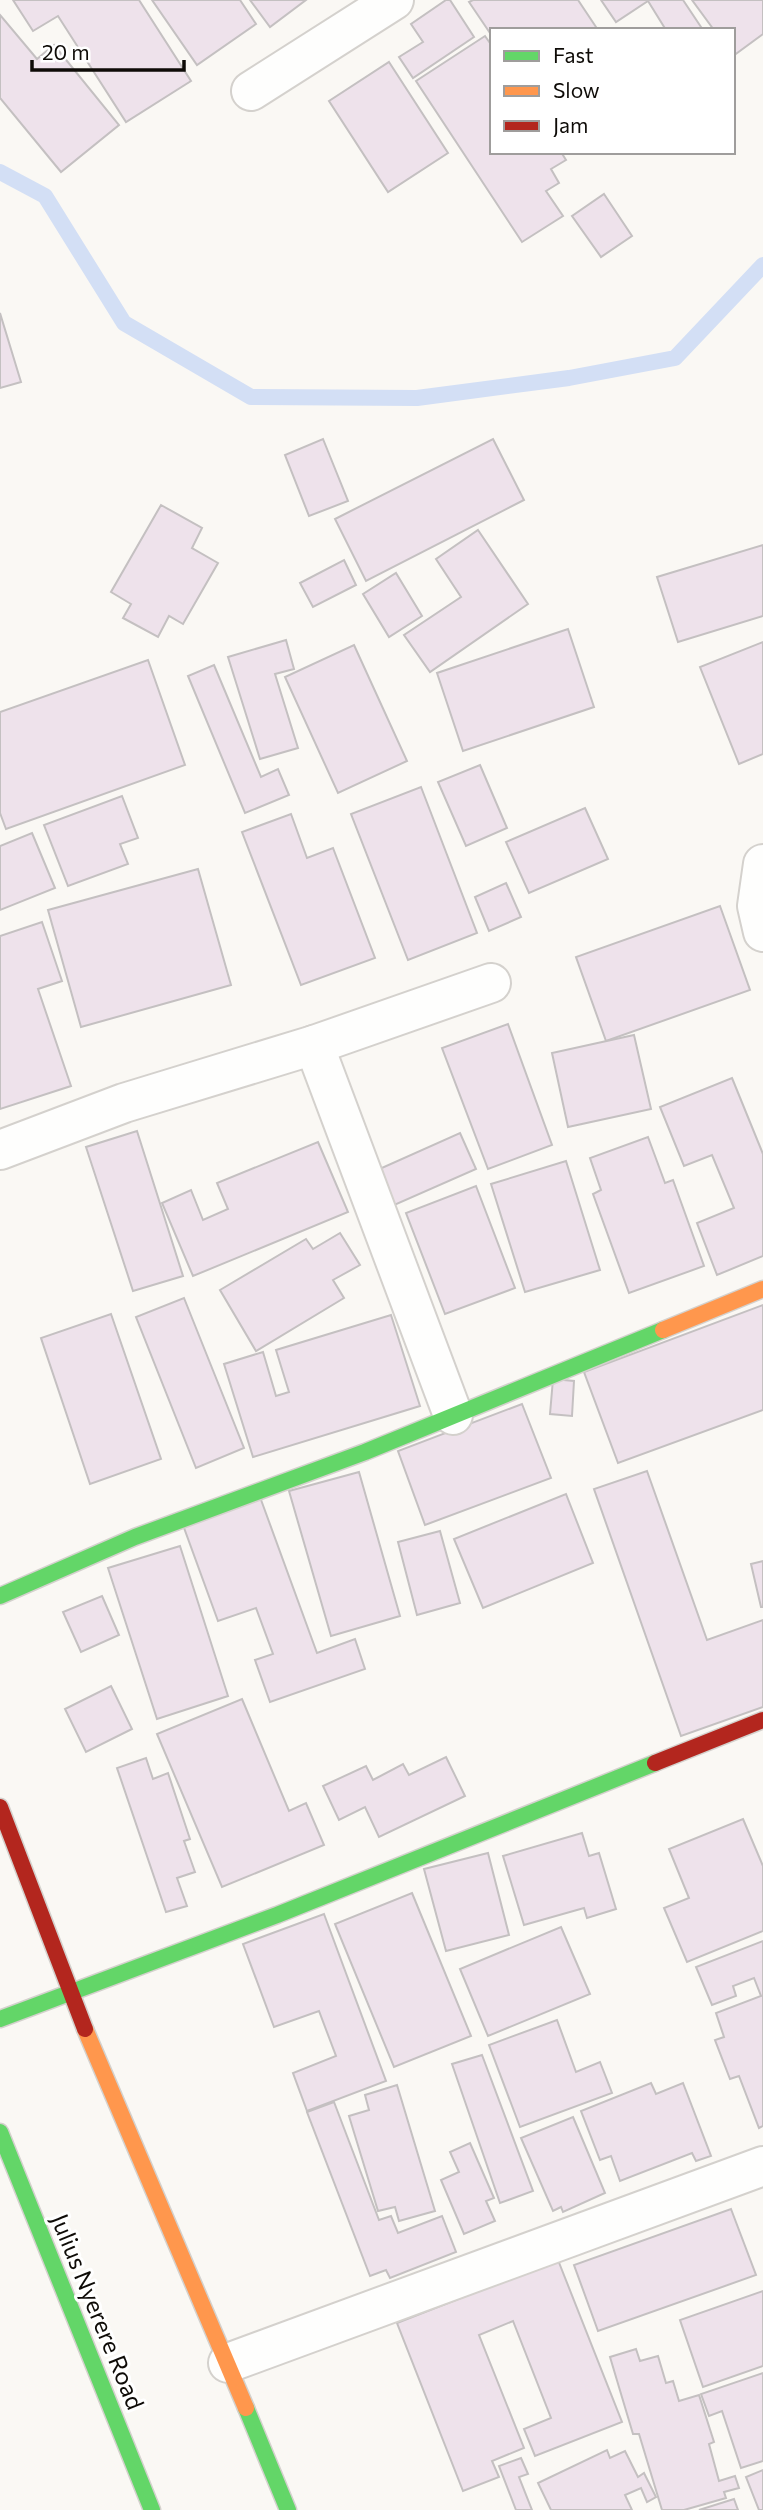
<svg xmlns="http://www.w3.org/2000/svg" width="763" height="2510" viewBox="0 0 763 2510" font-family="Commissioner,sans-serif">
<rect width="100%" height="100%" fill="#faf8f4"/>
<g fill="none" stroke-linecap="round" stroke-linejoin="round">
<polyline stroke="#d3dff5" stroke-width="16" points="0,172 45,196 124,323 251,397 417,398 569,378 675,358 763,265"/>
</g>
<g fill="#eee2eb" stroke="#c4c0c1" stroke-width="2">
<polygon points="13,0 139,0 191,81 126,122 58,16 33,31"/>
<polygon points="152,0 240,0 256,24 197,65"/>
<polygon points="250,0 306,0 270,27"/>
<polygon points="446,0 450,0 474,37 413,78 399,57 423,42 411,24"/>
<polygon points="473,0 578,0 598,30 492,30 492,36 469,2"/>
<polygon points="601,0 683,0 703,30 666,30 648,1 616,22"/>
<polygon points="692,0 763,0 763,34 733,56 733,30 714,30"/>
<polygon points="0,15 37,59 54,45 119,125 61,172 0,98"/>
<polygon points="485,36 492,46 492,152 561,152 566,160 551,169 559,183 546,191 563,216 522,242 416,81"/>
<polygon points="389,62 448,153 388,192 329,101"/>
<polygon points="604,194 632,236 601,257 572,216"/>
<polygon points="0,313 21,382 0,388"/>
<polygon points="323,439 348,501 309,516 285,455"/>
<polygon points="493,439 524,500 366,581 335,519"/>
<polygon points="161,505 202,528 192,548 218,563 183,624 169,616 158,637 123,618 131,604 111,592"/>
<polygon points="478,530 528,604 430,672 404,635 461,597 436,559"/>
<polygon points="763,545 763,616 678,642 657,577"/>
<polygon points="344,560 356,585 313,607 300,583"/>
<polygon points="396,573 422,616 389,637 363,594"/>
<polygon points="568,629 594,707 463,751 437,673"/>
<polygon points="286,640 294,669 275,674 298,748 260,759 228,657"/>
<polygon points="763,642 763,754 739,764 700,667"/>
<polygon points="354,645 407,761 338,793 285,677"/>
<polygon points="148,660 185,765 6,829 0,813 0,712"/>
<polygon points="214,665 261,777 278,769 289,795 245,813 188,676"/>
<polygon points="480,765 507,828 466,846 438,782"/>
<polygon points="421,787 477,933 408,960 351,814"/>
<polygon points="122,796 138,838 120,844 128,864 68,886 44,825"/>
<polygon points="585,808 608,859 529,893 506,842"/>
<polygon points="291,814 307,858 333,848 375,958 301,985 242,832"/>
<polygon points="32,833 55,888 0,910 0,846"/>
<polygon points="198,869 231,985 81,1027 48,910"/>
<polygon points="506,883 521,917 489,931 475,897"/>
<polygon points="720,906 750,990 606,1041 576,957"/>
<polygon points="42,922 62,981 38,989 71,1086 0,1109 0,936"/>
<polygon points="508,1024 552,1145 488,1169 442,1048"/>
<polygon points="634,1035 651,1109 568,1127 552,1053"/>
<polygon points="732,1078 763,1154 763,1256 717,1275 697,1223 734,1208 712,1155 684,1166 660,1107"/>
<polygon points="137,1131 183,1276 133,1291 86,1147"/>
<polygon points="460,1133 476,1169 392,1206 375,1171"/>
<polygon points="648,1137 665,1183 673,1180 704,1266 629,1293 593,1194 601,1190 590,1158"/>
<polygon points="318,1142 348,1212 193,1276 162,1203 191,1190 203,1220 228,1209 217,1183"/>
<polygon points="566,1161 600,1270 525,1292 491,1184"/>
<polygon points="476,1186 515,1288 445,1314 406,1213"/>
<polygon points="340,1233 360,1265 333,1280 344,1298 256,1351 220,1290 306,1239 313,1249"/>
<polygon points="184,1298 244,1448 196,1468 136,1317"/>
<polygon points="763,1305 763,1410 618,1463 584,1372"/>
<polygon points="111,1314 161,1459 90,1484 41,1338"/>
<polygon points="391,1315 420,1406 253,1457 224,1364 263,1352 276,1396 289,1392 276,1350"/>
<polygon points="553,1379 574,1381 572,1416 550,1414"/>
<polygon points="522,1404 551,1478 425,1525 398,1451"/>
<polygon points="647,1471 707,1640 763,1620 763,1707 681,1736 594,1489"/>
<polygon points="359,1472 400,1616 331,1636 289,1491"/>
<polygon points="566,1494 593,1563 483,1608 454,1539"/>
<polygon points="260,1497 317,1653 355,1639 365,1669 270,1702 255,1660 273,1654 256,1608 218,1621 183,1525"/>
<polygon points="440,1531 460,1603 417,1615 398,1542"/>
<polygon points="180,1546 228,1696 157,1719 108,1568"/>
<polygon points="763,1561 763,1607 761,1607 751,1564"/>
<polygon points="102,1596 119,1635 81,1652 63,1612"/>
<polygon points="111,1686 132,1729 86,1752 65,1709"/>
<polygon points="242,1699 289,1811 306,1803 324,1845 222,1887 157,1734"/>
<polygon points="446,1757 465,1796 379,1837 365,1807 339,1820 323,1786 366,1766 373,1780 403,1764 409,1775"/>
<polygon points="146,1758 153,1779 168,1773 190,1839 184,1841 195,1872 177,1878 187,1906 166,1912 117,1768"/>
<polygon points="743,1819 763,1866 763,1931 687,1962 664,1908 689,1898 669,1849"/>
<polygon points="582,1833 589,1856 599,1853 616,1909 587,1918 584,1908 524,1925 503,1856"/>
<polygon points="488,1853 509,1935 446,1951 424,1869"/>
<polygon points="412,1893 471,2036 394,2067 335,1924"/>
<polygon points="324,1914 386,2081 307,2111 293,2073 336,2056 319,2011 274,2027 243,1944"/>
<polygon points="561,1927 590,1994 488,2036 460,1969"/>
<polygon points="763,1941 763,2126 759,2128 739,2076 730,2079 715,2040 724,2037 716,2013 761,1996 754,1978 733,1986 736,1996 712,2005 696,1967"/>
<polygon points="557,2020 576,2072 600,2062 612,2093 520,2127 489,2045"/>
<polygon points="482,2055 533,2191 500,2203 452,2064"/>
<polygon points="651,2083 656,2094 683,2083 711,2156 696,2161 692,2153 620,2181 611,2156 600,2160 581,2111"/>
<polygon points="397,2085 435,2211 399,2221 395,2207 378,2211 349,2116 369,2110 365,2095"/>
<polygon points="334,2102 379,2220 391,2216 398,2233 442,2216 456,2252 390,2278 386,2270 370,2276 307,2112"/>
<polygon points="573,2117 605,2193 563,2212 561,2207 553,2211 521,2138"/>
<polygon points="470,2143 494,2198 486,2201 495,2221 464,2234 441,2180 459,2172 450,2152"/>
<polygon points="731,2209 756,2275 598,2331 574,2265"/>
<polygon points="558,2260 622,2422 535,2456 524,2429 551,2418 513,2321 479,2335 524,2448 492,2461 499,2477 463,2491 397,2323"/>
<polygon points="763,2291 763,2366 703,2387 680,2320"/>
<polygon points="636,2349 640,2361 658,2356 666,2383 673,2381 679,2401 699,2395 714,2442 709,2444 719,2481 735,2476 739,2488 724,2492 726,2498 684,2510 662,2510 639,2434 633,2434 610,2357"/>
<polygon points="763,2373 763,2461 741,2468 722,2411 709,2416 701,2394"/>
<polygon points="607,2450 610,2458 625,2451 638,2477 644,2473 656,2497 647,2502 641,2488 625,2495 632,2510 551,2510 538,2483"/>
<polygon points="521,2458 528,2474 519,2477 532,2510 516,2510 499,2466"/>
<polygon points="763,2470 763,2510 759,2510 746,2477"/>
<polygon points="734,2499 738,2510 699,2510"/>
</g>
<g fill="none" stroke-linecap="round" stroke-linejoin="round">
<g stroke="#d4d1cd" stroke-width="42">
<g id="street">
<polyline points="251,91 394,0"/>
<polyline points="763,864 757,906 763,932"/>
<polyline points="314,1045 453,1415"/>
<polyline points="0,1150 124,1103 314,1045 491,983"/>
<polyline points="228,2363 763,2166"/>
</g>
</g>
<g stroke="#d4d1cd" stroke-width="19">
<g id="fast">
<polyline points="0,1596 135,1537 365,1452 663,1330"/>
<polyline points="0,2019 277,1915 655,1763"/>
<polyline points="0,2132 152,2510"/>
<polyline points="246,2408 288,2510"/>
</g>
</g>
<g stroke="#d4d1cd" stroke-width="19">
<g id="slow">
<polyline points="663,1330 763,1289"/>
<polyline points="85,2029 246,2408"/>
</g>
</g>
<g stroke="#d4d1cd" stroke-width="19">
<g id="jam">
<polyline points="655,1763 763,1720"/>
<polyline points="0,1807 85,2029"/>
</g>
</g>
<use href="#street" stroke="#fefefd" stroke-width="38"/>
<use href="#fast" stroke="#63d668" stroke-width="16"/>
<use href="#slow" stroke="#ff974d" stroke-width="16"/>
<use href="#jam" stroke="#b3261e" stroke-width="16"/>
</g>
<g text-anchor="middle" stroke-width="6" stroke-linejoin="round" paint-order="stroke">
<g font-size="24" fill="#0e0b07" stroke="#fff">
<text transform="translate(97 2312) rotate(68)" y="8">Julius Nyerere Road</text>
</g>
</g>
<rect x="490" y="28" width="245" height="126" fill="#ffffff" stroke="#9f9d9c" stroke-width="2"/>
<rect x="504" y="51" width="35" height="10" fill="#63d668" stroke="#9f9d9c" stroke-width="2"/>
<text x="553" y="63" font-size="21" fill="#0e0b07">Fast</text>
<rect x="504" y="86" width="35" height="10" fill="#ff974d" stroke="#9f9d9c" stroke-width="2"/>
<text x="553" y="98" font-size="21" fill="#0e0b07">Slow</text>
<rect x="504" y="121" width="35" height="10" fill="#b3261e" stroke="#9f9d9c" stroke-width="2"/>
<text x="553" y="133" font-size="21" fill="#0e0b07">Jam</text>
<path d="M32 60v10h152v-10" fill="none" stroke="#0e0b07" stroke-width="3.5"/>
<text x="42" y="60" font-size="21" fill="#0e0b07" stroke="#ffffff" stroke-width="5" paint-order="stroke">20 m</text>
</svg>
